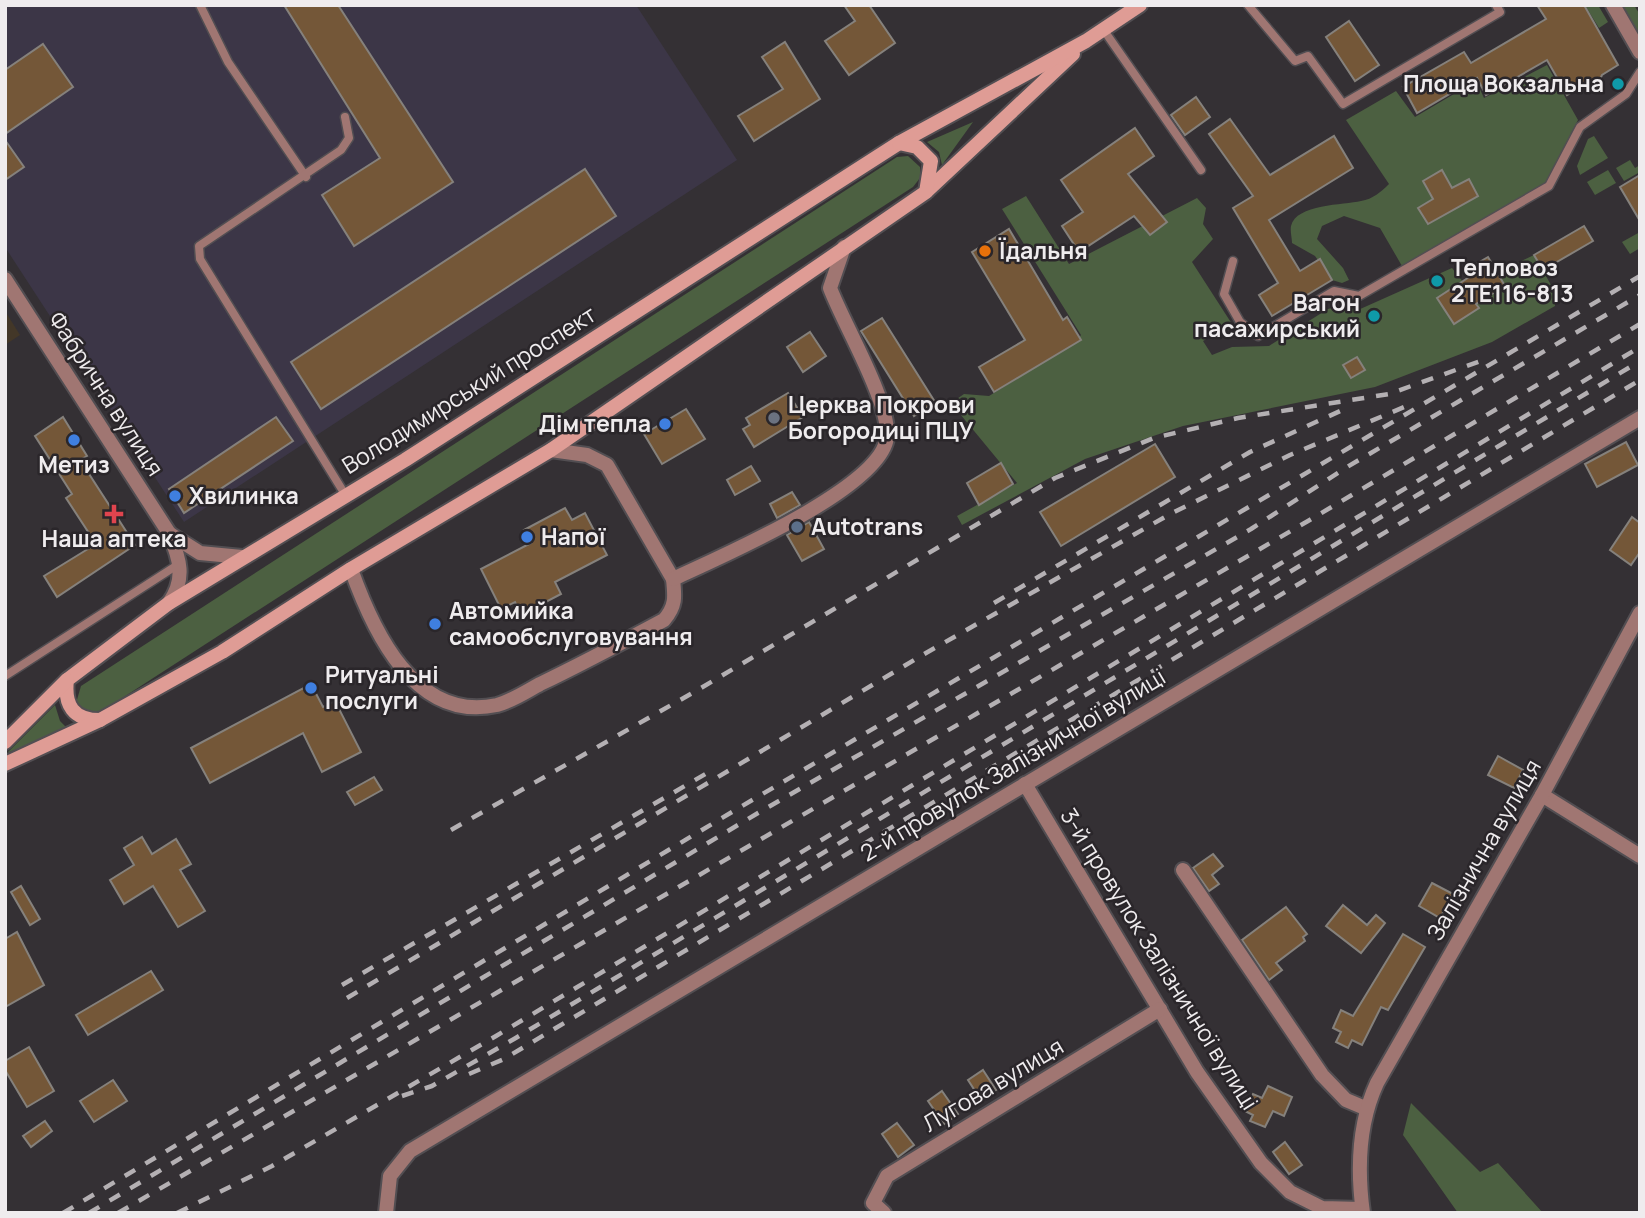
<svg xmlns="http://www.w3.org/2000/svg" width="1645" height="1218" viewBox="0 0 1645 1218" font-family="Manrope,sans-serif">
<rect width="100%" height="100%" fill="#343034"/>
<polygon fill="#433728" points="5,311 20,335 5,345"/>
<polygon fill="#3c3647" points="5,5 636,5 737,160 184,522 5,247"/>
<g fill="#4c6041">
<polygon points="1578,5 1598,5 1608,22 1599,28 1586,7 1580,9"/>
<polygon points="1622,5 1634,5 1640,15 1640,35"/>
<path d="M1547,65L1578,120L1546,183L1402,266L1380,228L1344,216L1322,226L1317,239L1343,268L1349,280L1342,283L1332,280L1315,256L1292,243C1292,238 1290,231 1291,226C1296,204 1344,205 1361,201C1373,199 1381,192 1389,184L1346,120L1396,91L1415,117L1476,81L1484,98Z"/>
<polygon points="973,122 942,165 939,152 927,142"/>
<polygon points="1594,136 1608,158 1580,175 1577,166 1588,139"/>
<polygon points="908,156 920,167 920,178 913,187 96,715 83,712 76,703 81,686 897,157"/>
<polygon points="1630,160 1635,168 1640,165 1640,172 1624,181 1616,168"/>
<polygon points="1608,170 1616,183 1595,195 1587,182"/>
<polygon points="1026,196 1069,264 1197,198 1206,208 1203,224 1213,239 1192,262 1232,324 1203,341 1212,355 1232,347 1269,346 1328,309 1346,304 1358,310 1452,268 1467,287 1534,255 1555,292 1555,306 1492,342 1375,387 1183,426 1085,459 962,525 957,516 1017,483 951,403 964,394 989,396 1075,343 1081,335 1002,209"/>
<polygon points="1640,232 1640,248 1630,254 1622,242"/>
<polygon points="55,705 60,721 69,730 7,753"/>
<polygon points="1411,1103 1480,1172 1498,1163 1543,1213 1458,1213 1403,1135"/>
</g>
<g fill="#745738" stroke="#85817c" stroke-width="2">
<polygon points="284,5 338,5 453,182 354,246 322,195 380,158"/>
<polygon points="844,5 869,5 895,43 849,75 825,41 855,21"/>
<polygon points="1537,5 1584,5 1618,65 1602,75 1597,86 1582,86 1567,95 1547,60 1486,95 1477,78 1417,113 1403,87 1464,52 1471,63 1546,19"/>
<polygon points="1349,21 1379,65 1355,81 1326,37"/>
<polygon points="785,42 820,99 754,141 738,116 783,89 762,57"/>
<polygon points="43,44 73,87 5,134 5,70"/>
<polygon points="1196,97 1210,117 1185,135 1171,115"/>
<polygon points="1230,119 1270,175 1334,136 1353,168 1269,220 1300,271 1320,259 1332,280 1272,316 1259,295 1278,283 1233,208 1253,196 1209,134"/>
<polygon points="1135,128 1154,156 1128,174 1167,222 1150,235 1134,216 1079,252 1062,226 1083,212 1061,180"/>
<polygon points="5,140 24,167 5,180"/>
<polygon points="585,169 616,216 321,409 291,362"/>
<polygon points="1442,170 1452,188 1469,179 1478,196 1428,224 1418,208 1433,199 1423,181"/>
<polygon points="1640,175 1640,221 1620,187"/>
<polygon points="1584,226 1593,241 1543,270 1534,255"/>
<polygon points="1009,229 1063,320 1067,317 1081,340 994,392 979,367 1025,340 972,252"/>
<polygon points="1488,257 1505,286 1476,304 1479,308 1454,324 1437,298 1480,270 1476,264"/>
<polygon points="882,318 935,402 914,416 861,331"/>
<polygon points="810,332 826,356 803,372 787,347"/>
<polygon points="1357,357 1365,370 1351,378 1343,365"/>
<polygon points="788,393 803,417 754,447 743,429 750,425 746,418"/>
<polygon points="686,409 705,439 662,464 644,434"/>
<polygon points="63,417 87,456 80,460 135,545 57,597 44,576 96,544 66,498 72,494 35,436"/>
<polygon points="276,417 293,441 184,513 169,489"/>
<polygon points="1626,442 1638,465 1597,487 1585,464"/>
<polygon points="1155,444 1175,477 1061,546 1040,512"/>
<polygon points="1001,463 1013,484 979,505 967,483"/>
<polygon points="751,466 760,481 735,495 727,480"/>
<polygon points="792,492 800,505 777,518 770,504"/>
<polygon points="565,508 572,520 585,513 607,555 555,582 561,594 521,615 515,602 501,609 481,569 531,543 524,530"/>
<polygon points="1632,517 1640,523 1640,552 1631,565 1610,550"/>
<polygon points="809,522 824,549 802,561 787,535"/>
<polygon points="311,684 323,707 335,701 361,752 322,772 303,733 210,783 191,748"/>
<polygon points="1498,756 1523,770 1514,788 1488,775"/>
<polygon points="374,777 382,790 355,805 347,792"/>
<polygon points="142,837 152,854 176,839 191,864 180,870 205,911 178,927 153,886 124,904 110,880 134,865 124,848"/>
<polygon points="1213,854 1223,866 1212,875 1219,884 1209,891 1193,868"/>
<polygon points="1432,883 1453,894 1440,918 1419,906"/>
<polygon points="21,886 40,919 30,925 11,892"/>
<polygon points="1343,905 1367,925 1376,915 1385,923 1361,953 1326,926"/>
<polygon points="1286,907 1307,934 1303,937 1305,941 1276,963 1282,970 1269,980 1242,940"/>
<polygon points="17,932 44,985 5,1007 5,939"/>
<polygon points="1403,934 1425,947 1388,1010 1381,1007 1362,1045 1352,1040 1348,1048 1336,1042 1341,1032 1333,1028 1341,1010 1353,1016"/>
<polygon points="151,971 163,990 88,1035 76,1015"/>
<polygon points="29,1047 54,1091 27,1107 5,1070 5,1061"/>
<polygon points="983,1070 996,1090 981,1100 968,1080"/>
<polygon points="113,1080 127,1101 94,1122 80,1101"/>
<polygon points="1268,1086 1292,1097 1284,1116 1273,1111 1265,1127 1250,1121 1253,1115 1245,1111 1253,1094 1262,1098"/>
<polygon points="942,1091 958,1114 944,1124 928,1101"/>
<polygon points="45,1121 52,1131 31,1147 23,1136"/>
<polygon points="897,1123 914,1145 898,1157 882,1134"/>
<polygon points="1285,1142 1302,1165 1289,1174 1273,1152"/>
</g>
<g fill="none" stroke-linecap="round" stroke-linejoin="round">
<g stroke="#524e52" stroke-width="11">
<g id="service">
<polyline points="200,5 228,62 306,177"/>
<polyline points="1248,5 1295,61 1308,56 1343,104 1500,12 1496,5"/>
<polyline points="1103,29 1201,170"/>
<polyline points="345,117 349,138 341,150 199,246 200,259 346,496"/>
<polyline points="1233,261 1224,294 1240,322 1258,336 1334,291 1359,296 1549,186 1580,127 1626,94 1640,72"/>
<polyline points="5,676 179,564"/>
</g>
</g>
<g stroke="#524e52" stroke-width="18">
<g id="minor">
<polyline points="1613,5 1640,52"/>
<path d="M351,569C373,631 415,723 497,705C512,701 527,691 540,684C582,664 623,642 664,620C676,606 675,597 673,579L607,465L587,455L551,450"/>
<path d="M673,579C718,558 882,488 887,437C890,402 844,325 830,288L844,247"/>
<polyline points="1025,784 1197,1072 1261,1163 1290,1192 1322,1208 1362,1209"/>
<polyline points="1542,795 1640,856"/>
<polyline points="1183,870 1322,1075 1346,1100 1365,1108"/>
<polyline points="884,1213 873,1203 887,1176 1160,1009"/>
<path d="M1363,1213C1357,1169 1358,1124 1377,1083L1542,795L1640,613"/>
</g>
</g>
<g stroke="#524e52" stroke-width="18">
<g id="tertiary">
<path d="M5,279L169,533C180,559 186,579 169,603"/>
<polyline points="170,534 200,553 242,557"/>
<polyline points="386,1213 390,1176 410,1151 1640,418"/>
</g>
</g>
<g stroke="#524e52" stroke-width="18">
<g id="secondary">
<polyline points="927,191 1073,54"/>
<path d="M100,720C73,720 64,705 67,680L169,603L405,460L899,143L1086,41L1140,5"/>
<polyline points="5,742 67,680"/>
<polyline points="5,764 100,720 222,652 351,569 551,450 926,192 931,161 917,147 899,143"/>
</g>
</g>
<use href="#service" stroke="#a07672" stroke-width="8"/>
<use href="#minor" stroke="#a07672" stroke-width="14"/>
<use href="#tertiary" stroke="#a07672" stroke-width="14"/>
<use href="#secondary" stroke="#df9c95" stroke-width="14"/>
<g stroke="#b4b0b3" stroke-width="4.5" stroke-dasharray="12 12" stroke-linecap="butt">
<polyline points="994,603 1250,452 1349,407"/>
<polyline points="451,830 696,691 1055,478 1154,438 1238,418 1389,394 1489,358"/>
<polyline points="342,985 714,769"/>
<polyline points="347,998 926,653 1172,513 1290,455 1409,405"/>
<polyline points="469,1074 504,1059 1640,380"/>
<polyline points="402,1096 432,1086 514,1039 1640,361"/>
<polyline points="63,1213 732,812 1640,276"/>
<polyline points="89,1213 758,813 1251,529 1347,467 1640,295"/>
<polyline points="118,1213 1308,521 1640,324"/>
<polyline points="177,1213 272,1166 496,1036 1640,347"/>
</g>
</g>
<g fill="#0f9aa8" stroke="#2a262a" stroke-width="2.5">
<circle cx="1618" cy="84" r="7"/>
<circle cx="1437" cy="281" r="7"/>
<circle cx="1374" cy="316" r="7"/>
</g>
<circle fill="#e8710a" stroke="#2a262a" stroke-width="2.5" cx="985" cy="251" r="7"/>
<circle fill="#6b7280" stroke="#2a262a" stroke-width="2.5" cx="774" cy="418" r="7"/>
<g fill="#3f7fe0" stroke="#2a262a" stroke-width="2.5">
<circle cx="665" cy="424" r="7"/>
<circle cx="74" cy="440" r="7"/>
<circle cx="175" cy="496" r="7"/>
<circle cx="527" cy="537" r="7"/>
<circle cx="435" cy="624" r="7"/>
<circle cx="311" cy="688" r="7"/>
</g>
<path fill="#e0444e" stroke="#2a262a" stroke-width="2.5" d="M110.5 503.5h7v7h7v7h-7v7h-7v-7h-7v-7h7z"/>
<circle fill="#5c6f8a" stroke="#2a262a" stroke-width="2.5" cx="797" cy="527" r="7"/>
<g text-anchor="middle" stroke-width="5" stroke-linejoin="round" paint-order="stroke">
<g font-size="23" font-weight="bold" fill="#efecee" stroke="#2a262a" text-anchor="start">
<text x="1604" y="92" text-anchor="end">Площа Вокзальна</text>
<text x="999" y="259">Їдальня</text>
<text x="1451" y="276">Тепловоз<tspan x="1451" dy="26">2ТЕ116-813</tspan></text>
<text x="1360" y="311" text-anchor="end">Вагон<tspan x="1360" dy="26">пасажирський</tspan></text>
<text x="788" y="413">Церква Покрови<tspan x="788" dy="26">Богородиці ПЦУ</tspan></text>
<text x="651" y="432" text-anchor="end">Дім тепла</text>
<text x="74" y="473" text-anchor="middle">Метиз</text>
<text x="189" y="504">Хвилинка</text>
<text x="811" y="535">Autotrans</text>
<text x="541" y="545">Напої</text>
<text x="114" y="547" text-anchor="middle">Наша аптека</text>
<text x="449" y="619">Автомийка<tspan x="449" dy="26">самообслуговування</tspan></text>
<text x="325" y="683">Ритуальні<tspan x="325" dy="26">послуги</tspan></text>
</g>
<g font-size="23" fill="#efecee" stroke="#2a262a">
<text transform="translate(469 390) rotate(-32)" y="8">Володимирський проспект</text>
<text transform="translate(106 394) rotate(57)" y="8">Фабрична вулиця</text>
<text transform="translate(1013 765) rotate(-31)" y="8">2-й провулок Залізничної вулиці</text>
<text transform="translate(1484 850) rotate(-60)" y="8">Залізнична вулиця</text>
<text transform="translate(1159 959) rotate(58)" y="8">3-й провулок Залізничної вулиці</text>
<text transform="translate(993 1085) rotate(-31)" y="8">Лугова вулиця</text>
</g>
</g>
<rect width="1645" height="1218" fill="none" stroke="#efecee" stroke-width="14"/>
</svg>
